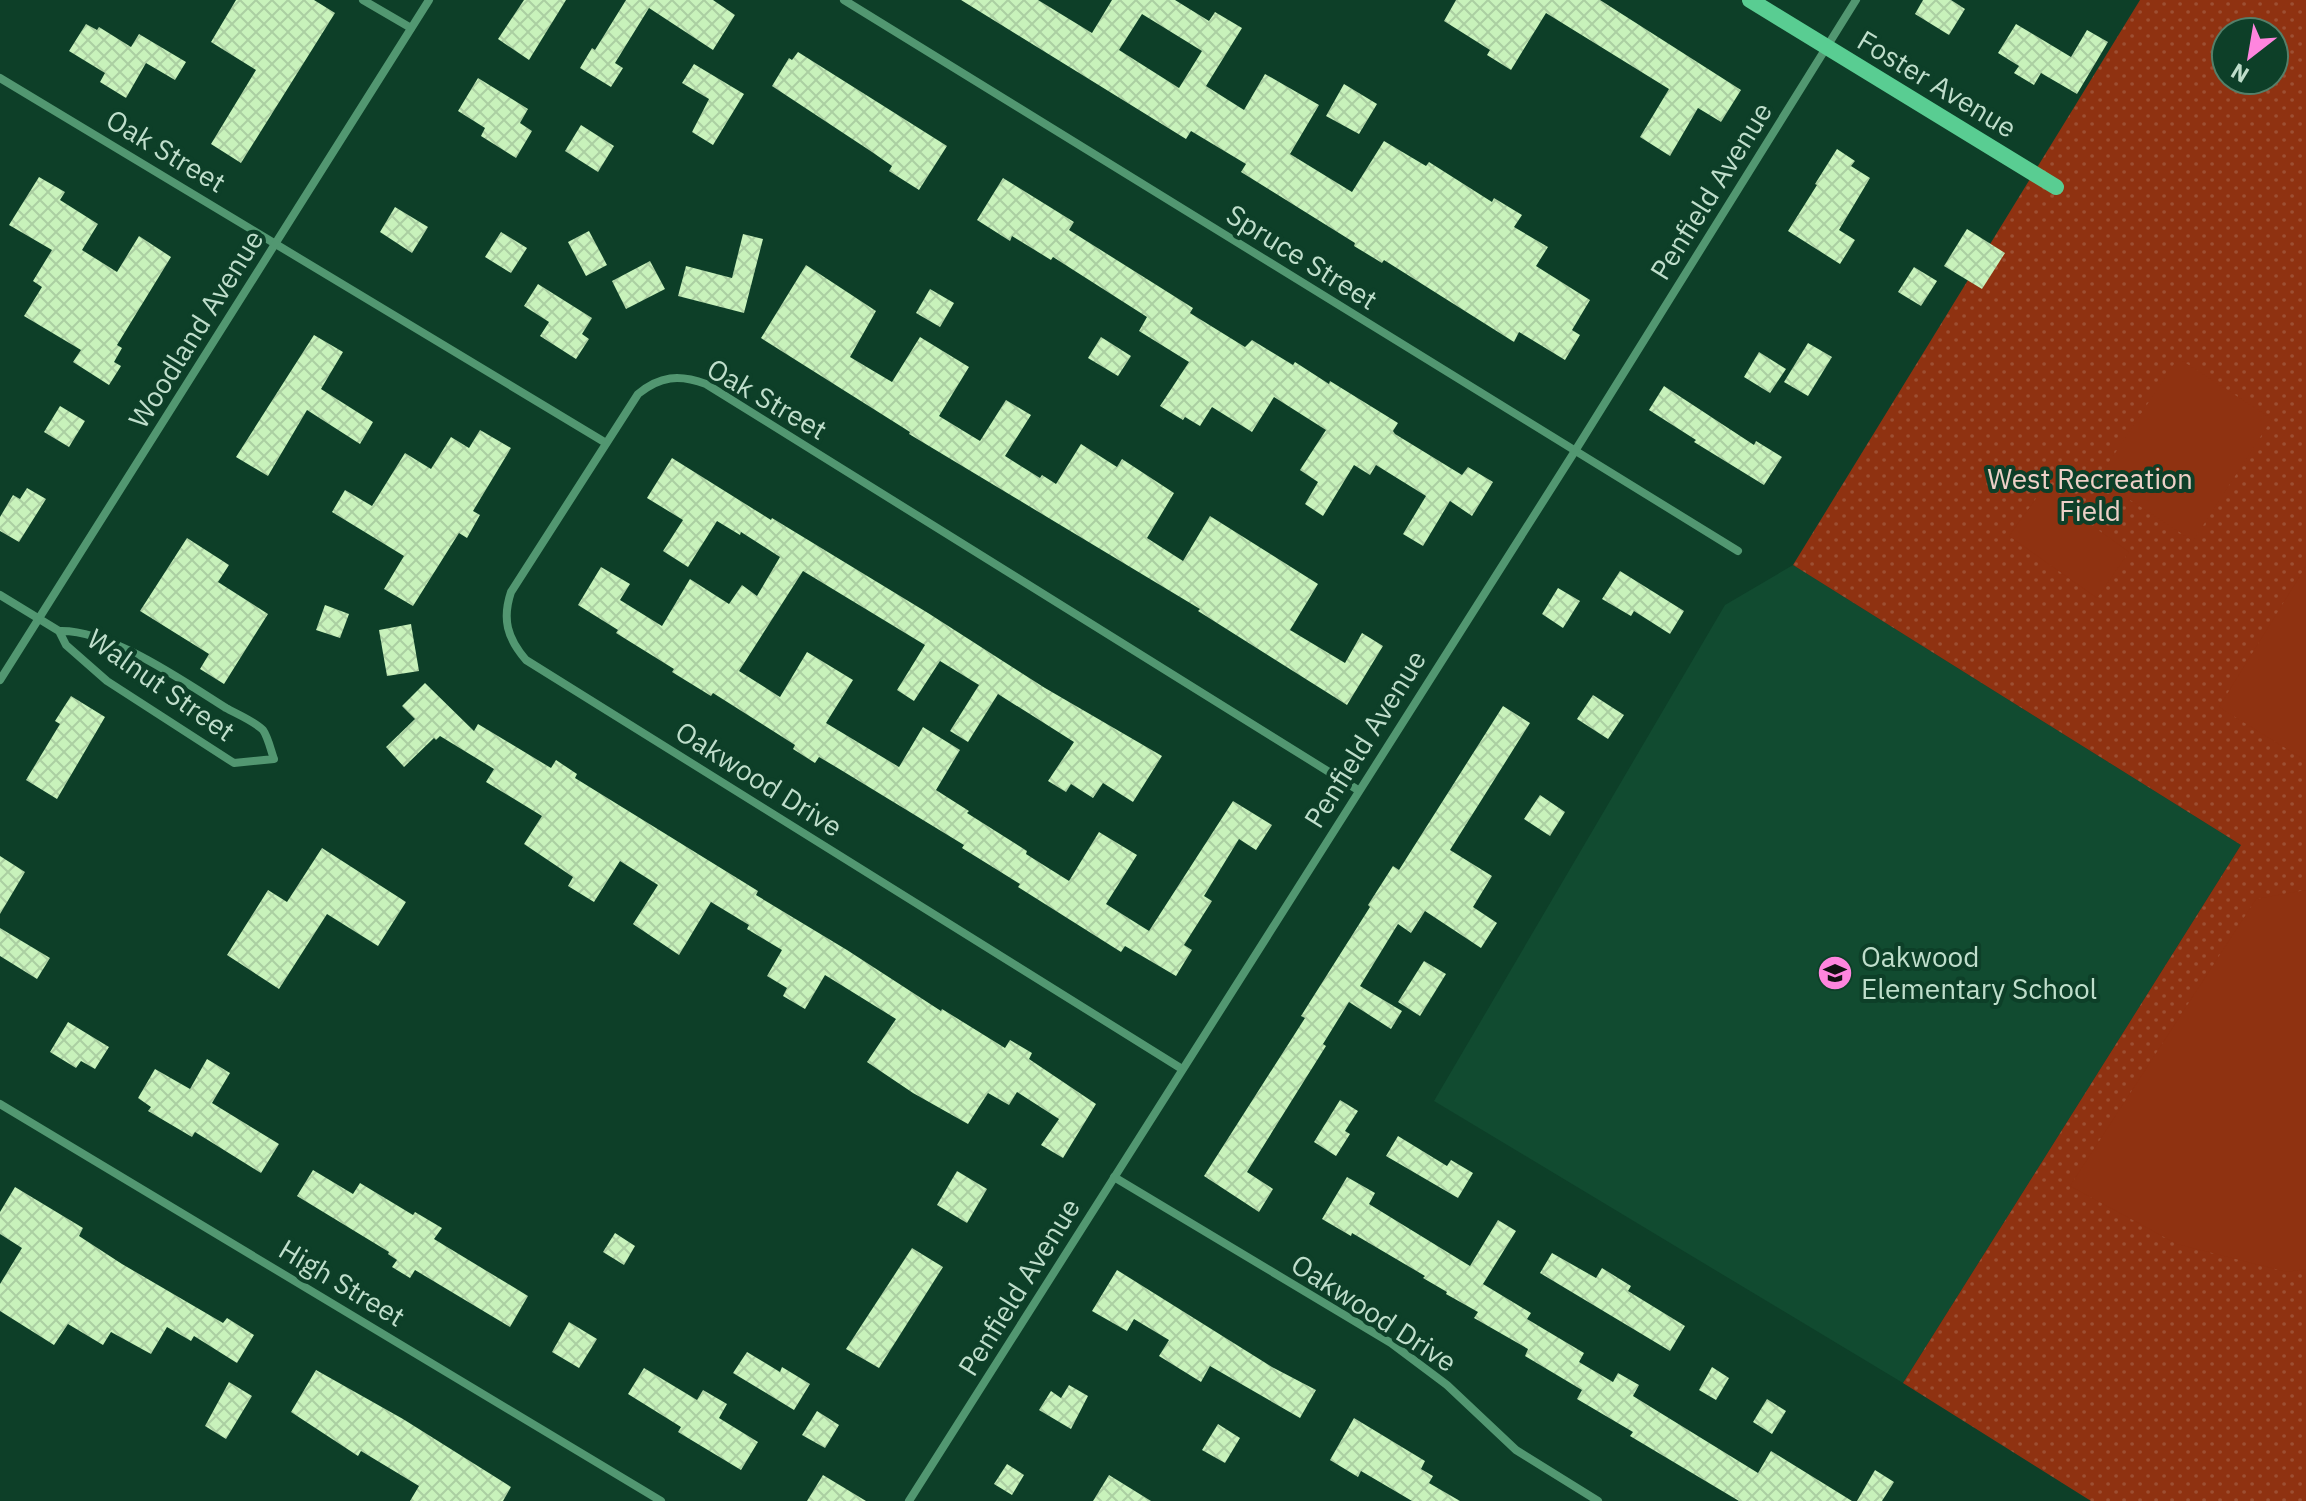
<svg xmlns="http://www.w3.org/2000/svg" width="2306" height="1501" viewBox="0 0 2306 1501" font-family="'IBM Plex Sans',sans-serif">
<defs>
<pattern id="green-dots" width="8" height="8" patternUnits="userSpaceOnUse" patternTransform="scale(2)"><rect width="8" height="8" fill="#8f3211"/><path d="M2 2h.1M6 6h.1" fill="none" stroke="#9d4f32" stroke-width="1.8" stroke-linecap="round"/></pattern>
<pattern id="building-cross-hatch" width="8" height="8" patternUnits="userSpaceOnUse" patternTransform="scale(2)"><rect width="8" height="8" fill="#c8f2bb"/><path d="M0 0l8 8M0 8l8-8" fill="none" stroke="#abcfa2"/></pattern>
</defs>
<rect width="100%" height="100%" fill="#0d3f28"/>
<polygon fill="#114b30" points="1793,565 2241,845 1903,1383 1434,1101 1725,605"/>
<path fill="url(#green-dots)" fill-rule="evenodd" d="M2140,0H2306V1501H2091L1903,1383L2241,845L1793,565ZM2226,32H2274V80H2226Z"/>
<g fill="#8f3211">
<polygon points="2178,358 2272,419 2193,541 2098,479"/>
<polygon points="2042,490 2129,552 2097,598 2009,536"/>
<polygon points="2306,566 2306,761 2219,707"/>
<polygon points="2306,890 2306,1269 2287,1272 2177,1244 2070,1186 2256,899"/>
</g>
<g fill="url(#building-cross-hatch)" fill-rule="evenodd">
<polygon points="236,0 314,0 335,13 241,163 211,144 256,70 211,42"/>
<polygon points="524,0 566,0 529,60 498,39"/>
<polygon points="626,0 713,0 735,15 713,50 649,8 615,63 623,68 611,87 580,68 592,48 595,50"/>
<path d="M961,0H1038L1092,33L1112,0H1175L1209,21L1215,12L1242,28L1206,86L1244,110L1265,74L1319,105L1290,154L1352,192L1384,141L1426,166L1429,162L1492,202L1494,198L1522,215L1514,227L1548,247L1536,266L1590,300L1572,330L1580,335L1565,360L1519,332L1514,342L1384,260L1382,263L1354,246L1355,243L1241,172L1246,164L1191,131L1186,139ZM1142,14L1202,51L1179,88L1119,50Z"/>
<polygon points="1456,0 1600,0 1741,90 1721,122 1698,108 1670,156 1640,137 1669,89 1546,13 1511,70 1487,55 1490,50 1444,21"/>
<polygon points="1923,0 1951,0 1965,9 1949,35 1915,14"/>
<polygon points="86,24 97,30 99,27 131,47 139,34 186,62 175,80 146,63 126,98 100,82 105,73 69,51"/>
<polygon points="2016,24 2071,57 2087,30 2108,42 2077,94 2041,73 2034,85 2014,73 2019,66 1998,53"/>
<polygon points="798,52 947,146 919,190 889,171 892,166 872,152 772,86 789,58 792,60"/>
<polygon points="694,64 744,94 713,145 692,132 709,99 682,83"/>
<polygon points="478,78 528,109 520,123 532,131 516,158 481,136 485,128 458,111"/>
<polygon points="1344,84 1377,104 1359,134 1326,116"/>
<polygon points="581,125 614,146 598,172 565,151"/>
<polygon points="1837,149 1855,161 1851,166 1870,178 1839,230 1855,240 1840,264 1788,231 1817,185 1815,184"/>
<polygon points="39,177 65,192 60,200 98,224 82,250 117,272 139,236 171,257 117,345 122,348 114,362 121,366 109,385 73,362 81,350 24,316 42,287 33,281 52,250 9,225"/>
<polygon points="1003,178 1074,222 1069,230 1193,308 1190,313 1245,347 1252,340 1293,365 1295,362 1329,384 1330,381 1398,423 1393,431 1395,434 1462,475 1468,467 1493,482 1472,516 1450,501 1423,546 1403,534 1426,496 1376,465 1370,475 1354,465 1323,516 1305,504 1318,482 1300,470 1326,430 1274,397 1252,432 1212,407 1200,426 1185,417 1183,420 1160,406 1189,362 1139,331 1147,317 1053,257 1051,260 1012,236 1010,241 977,220"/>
<polygon points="395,207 428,227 412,253 380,232"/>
<polygon points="1967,229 2005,253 1982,289 1944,266"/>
<polygon points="589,231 607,265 586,276 568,242"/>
<polygon points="501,232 527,248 511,273 485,257"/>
<polygon points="743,234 763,239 744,313 678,296 686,266 732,278"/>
<polygon points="650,261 665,289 626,309 612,281"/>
<polygon points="806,265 876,311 850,357 892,382 920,337 969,367 939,416 980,441 1006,400 1031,415 1005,456 1040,478 1042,475 1056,484 1081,444 1117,467 1122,459 1174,493 1147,538 1183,561 1210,516 1318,584 1290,630 1345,663 1362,633 1383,646 1347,705 1198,611 1200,609 909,434 910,432 761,338"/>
<polygon points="1914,267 1937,281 1921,306 1898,292"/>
<polygon points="538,284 592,318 582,334 589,339 576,359 540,336 549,322 524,306"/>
<polygon points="930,289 954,303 940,327 916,313"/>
<polygon points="314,335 343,352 321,389 373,422 360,444 307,410 268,476 236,457"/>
<polygon points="1101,337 1131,356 1118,376 1088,358"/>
<polygon points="1808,343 1832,357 1808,396 1784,382"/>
<polygon points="1759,352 1786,369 1770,393 1744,377"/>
<polygon points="1664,386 1754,445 1756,441 1782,457 1764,485 1694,442 1696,440 1649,410"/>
<polygon points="60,406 85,421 69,447 44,432"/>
<polygon points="480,430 511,448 473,511 480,515 467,538 459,533 413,606 384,589 404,556 332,512 345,490 372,506 405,453 431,469 451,437 469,448"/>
<polygon points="672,458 771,520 772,518 928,613 1045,688 1162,756 1133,802 1103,783 1093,798 1071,784 1066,792 1048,781 1074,742 998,694 968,742 950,731 979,685 940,661 914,701 897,690 925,645 803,571 739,671 780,697 807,652 853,680 826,723 899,767 923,727 960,750 936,790 969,811 967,813 1027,851 1026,854 1069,881 1099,832 1137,855 1106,904 1149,931 1233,801 1272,825 1256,850 1239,839 1204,896 1212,901 1184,945 1192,950 1176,976 1125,946 1121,952 1018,887 1020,884 962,848 964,845 836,767 819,757 815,763 793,749 795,745 713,693 711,696 672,672 674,669 616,633 618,630 578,605 601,567 630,584 620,600 662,626 690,579 729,604 742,585 757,596 780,557 741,532 740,535 717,521 688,567 663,551 683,520 647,498"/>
<polygon points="27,488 46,499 19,542 0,531 0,517 13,495 20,499"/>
<polygon points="187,538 229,565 218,582 268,614 224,684 200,669 209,654 140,611"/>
<polygon points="1620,571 1684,611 1670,634 1634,611 1631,616 1602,599"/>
<polygon points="1558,588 1580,601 1563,628 1542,614"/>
<polygon points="325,605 349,614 340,638 316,630"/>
<polygon points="411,624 419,671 387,676 379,630"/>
<polygon points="425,683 474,731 478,724 551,768 556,760 577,774 575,778 758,891 756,895 847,950 941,1011 942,1009 1005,1048 1010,1040 1032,1053 1029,1059 1096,1104 1063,1158 1041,1145 1059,1119 1017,1092 1009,1105 988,1093 968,1124 913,1093 867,1062 896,1019 825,975 805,1009 783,996 787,988 767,976 782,950 747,929 749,925 711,902 679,955 633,924 658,885 620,861 594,902 568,886 573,877 524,844 542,816 486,782 494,769 440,736 436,740 434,738 404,767 386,747 415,719 402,706"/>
<polygon points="1593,695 1624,715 1608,739 1577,719"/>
<polygon points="71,696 105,717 57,799 26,780 60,724 55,721"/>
<polygon points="1503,706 1530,723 1450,850 1492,876 1473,907 1497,923 1481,948 1425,911 1411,933 1398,924 1360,986 1402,1011 1391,1029 1349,1002 1323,1044 1326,1046 1247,1172 1273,1189 1259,1212 1204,1176 1305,1018 1301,1016 1370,907 1368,905 1393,866 1399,870"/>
<polygon points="1540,795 1565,812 1550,836 1524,819"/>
<polygon points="322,848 406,902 378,946 327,914 279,989 227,955 268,890 287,902"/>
<polygon points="0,856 25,872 0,914"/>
<polygon points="0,928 50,958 37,979 0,956"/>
<polygon points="1424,961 1446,974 1420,1016 1398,1002"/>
<polygon points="68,1022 109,1047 95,1069 81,1061 76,1068 50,1052"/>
<polygon points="207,1059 230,1073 212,1103 279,1144 261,1173 195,1132 192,1137 148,1111 151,1107 138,1098 155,1069 190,1089"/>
<polygon points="1340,1100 1358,1111 1345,1131 1350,1134 1336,1156 1314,1142"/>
<polygon points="1398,1136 1447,1166 1451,1160 1473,1173 1458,1198 1386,1156"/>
<polygon points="313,1170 353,1194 360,1183 413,1215 415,1212 442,1228 434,1239 528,1296 510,1327 415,1270 410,1278 392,1267 397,1260 388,1254 389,1252 297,1196"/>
<polygon points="957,1171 987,1189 967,1223 937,1205"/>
<polygon points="1347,1177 1375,1193 1369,1204 1470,1266 1498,1220 1516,1231 1483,1284 1531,1313 1527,1319 1584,1353 1579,1362 1613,1382 1618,1373 1639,1385 1633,1396 1758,1473 1771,1451 1852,1501 1739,1501 1630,1436 1633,1432 1577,1399 1582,1390 1525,1356 1528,1349 1474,1318 1478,1312 1446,1294 1447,1292 1423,1278 1425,1276 1352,1233 1351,1236 1322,1219"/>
<polygon points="15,1187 83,1228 79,1236 122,1264 223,1323 227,1318 254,1335 237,1363 194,1336 191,1341 167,1327 151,1354 111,1332 103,1345 68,1324 54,1345 0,1311 0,1284 22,1248 0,1234 0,1212"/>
<polygon points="615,1233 635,1246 624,1265 603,1252"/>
<polygon points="912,1248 943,1267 879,1368 846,1349"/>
<polygon points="1552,1253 1596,1278 1602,1268 1631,1286 1628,1291 1685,1326 1670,1351 1540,1273"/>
<polygon points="1117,1270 1272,1367 1316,1390 1300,1418 1210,1366 1201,1382 1159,1356 1169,1340 1134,1319 1127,1331 1092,1311"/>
<polygon points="569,1322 597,1339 579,1368 552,1352"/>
<polygon points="747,1352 780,1372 782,1367 810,1384 794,1410 733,1373"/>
<polygon points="1712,1367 1729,1378 1716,1400 1699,1390"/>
<polygon points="644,1368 697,1400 703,1390 727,1404 719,1418 758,1442 741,1470 678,1432 681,1427 628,1394"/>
<polygon points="316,1370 403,1419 511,1487 503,1501 410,1501 419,1486 361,1451 358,1456 291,1412"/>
<polygon points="229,1382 252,1396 226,1439 205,1426"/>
<polygon points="1069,1385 1088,1396 1071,1429 1039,1410 1051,1391 1061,1398"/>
<polygon points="1767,1399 1786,1411 1772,1434 1753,1422"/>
<polygon points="817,1411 839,1425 825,1448 802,1435"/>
<polygon points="1354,1418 1425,1461 1421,1469 1433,1476 1429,1483 1460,1501 1412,1501 1361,1471 1358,1477 1330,1460"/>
<polygon points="1218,1424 1240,1438 1225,1463 1202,1450"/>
<polygon points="1007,1464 1024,1475 1012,1495 994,1484"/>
<polygon points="1875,1470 1894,1482 1882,1501 1857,1501"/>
<polygon points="823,1475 866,1501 807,1501"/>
<polygon points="1109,1475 1151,1501 1093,1501"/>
</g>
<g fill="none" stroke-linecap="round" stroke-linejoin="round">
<g stroke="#529771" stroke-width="8">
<polyline points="363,0 411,28"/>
<polyline points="844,0 1738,551"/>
<polyline points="0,78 606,443"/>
<path d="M0,595L59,631L66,645L107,681L234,763L274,759C271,751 268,737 263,730C254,721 237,714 226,708C183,681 109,629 59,631"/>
<polyline points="0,680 429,0"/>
<path d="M1182,1069L526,660C507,638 502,619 511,592L638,394C660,376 679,374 706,384L1358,790"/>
<polyline points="0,1104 661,1501"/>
<polyline points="1114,1177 1391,1343 1447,1385 1516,1450 1598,1501"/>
<polyline points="909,1501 1575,451 1856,0"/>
</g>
<polyline stroke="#59cd92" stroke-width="16" points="1750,0 2056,187"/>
</g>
<defs>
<g id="school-disc" transform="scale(1.8)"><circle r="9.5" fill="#ff85de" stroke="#0d3f28"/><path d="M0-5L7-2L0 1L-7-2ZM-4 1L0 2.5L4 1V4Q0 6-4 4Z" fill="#111"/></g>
</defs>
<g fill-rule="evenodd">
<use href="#school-disc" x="1835" y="973"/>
</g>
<g text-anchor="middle" stroke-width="8" stroke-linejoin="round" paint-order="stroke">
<g font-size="28" fill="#bfdecb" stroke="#0d3f28">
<text transform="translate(1937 84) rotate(31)" y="10">Foster Avenue</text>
<text transform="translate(166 151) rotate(31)" y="10">Oak Street</text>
<text transform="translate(1711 191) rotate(-58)" y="10">Penfield Avenue</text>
<text transform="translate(1302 257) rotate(32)" y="10">Spruce Street</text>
<text transform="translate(196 329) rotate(-58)" y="10">Woodland Avenue</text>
<text transform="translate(767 399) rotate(30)" y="10">Oak Street</text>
<text transform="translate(161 685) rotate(35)" y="10">Walnut Street</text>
<text transform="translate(1365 739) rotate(-58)" y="10">Penfield Avenue</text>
<text transform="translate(759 779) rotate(32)" y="10">Oakwood Drive</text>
<text transform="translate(342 1283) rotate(31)" y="10">High Street</text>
<text transform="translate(1019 1287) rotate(-58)" y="10">Penfield Avenue</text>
<text transform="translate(1374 1313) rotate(33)" y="10">Oakwood Drive</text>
</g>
<g font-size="28" fill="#edd0c7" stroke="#0d3f28">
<text x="2090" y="489">West Recreation<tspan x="2090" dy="32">Field</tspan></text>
</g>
<g font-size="28" fill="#bfdecb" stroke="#0d3f28" text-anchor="start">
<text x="1861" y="967">Oakwood<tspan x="1861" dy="32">Elementary School</tspan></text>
</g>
</g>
<g transform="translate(2250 56) rotate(211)"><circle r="38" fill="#0d3f28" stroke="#547f69" stroke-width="2"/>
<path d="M0-6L14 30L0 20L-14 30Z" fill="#ff85de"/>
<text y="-12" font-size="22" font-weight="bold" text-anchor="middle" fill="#bfdecb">N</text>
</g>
</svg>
